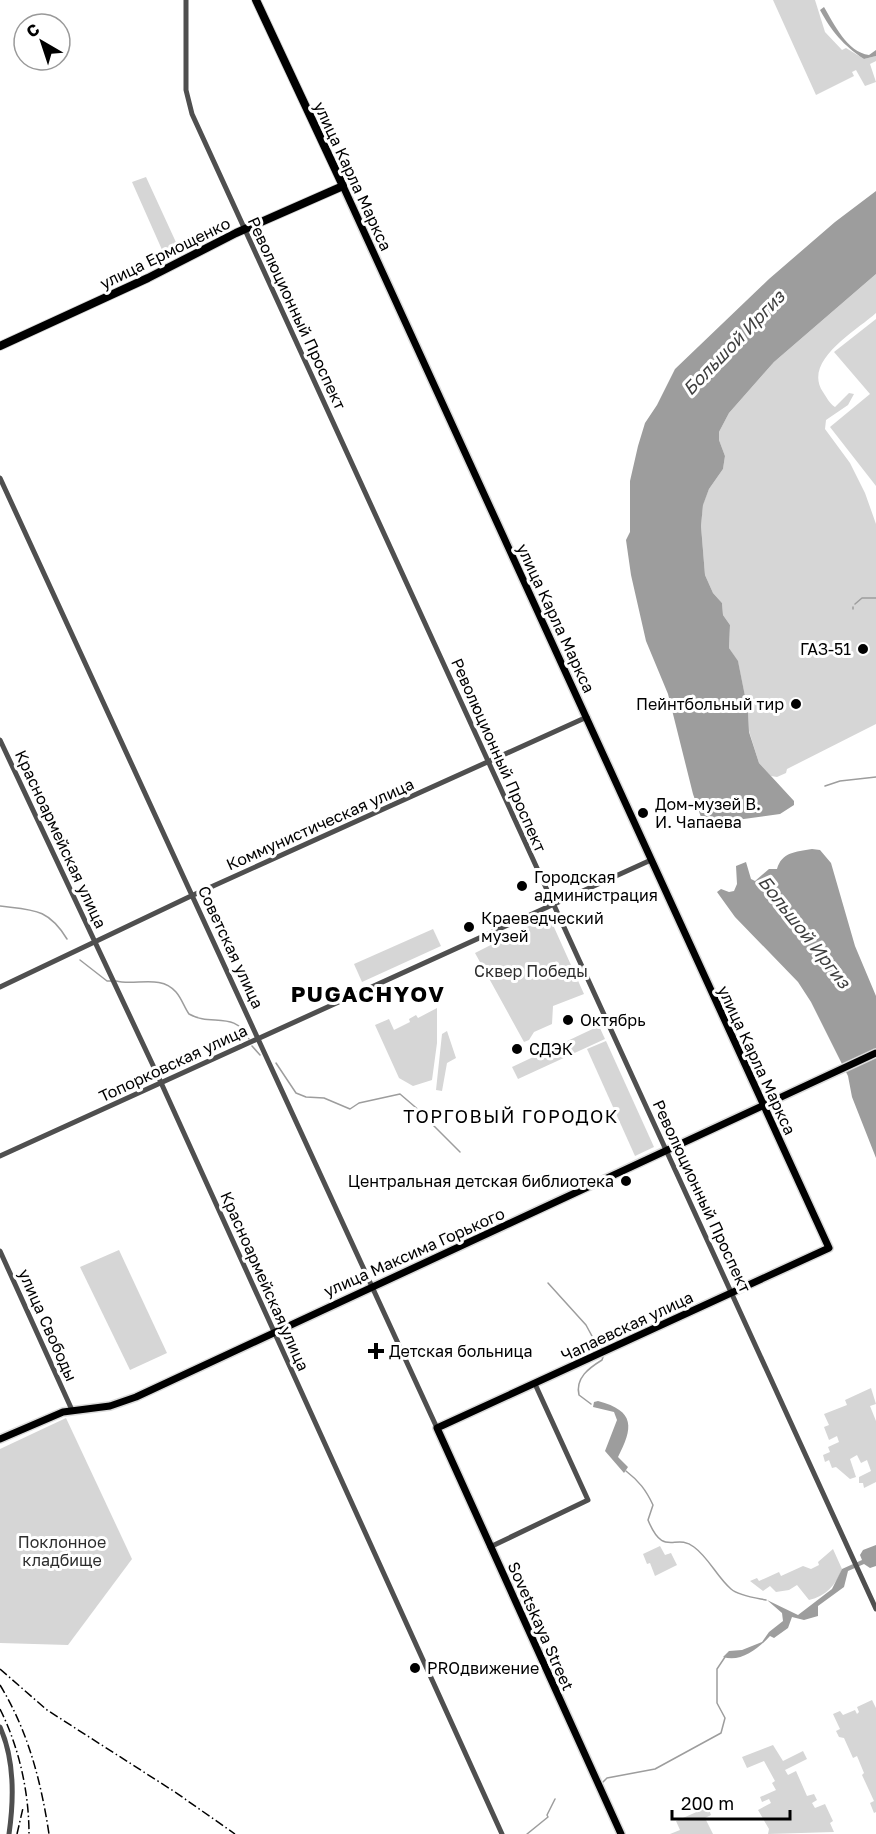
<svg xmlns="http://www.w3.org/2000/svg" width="876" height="1834" viewBox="0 0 876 1834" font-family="'Golos Text',sans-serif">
<rect width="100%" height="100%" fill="#fff"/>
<g fill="#d6d6d6">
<polygon points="773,0 815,0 825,32 842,50 846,48 864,59 876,56 876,61 870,64 876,82 865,86 856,70 852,72 854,76 816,95"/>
<polygon points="146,177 180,251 173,255 169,249 163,252 132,182"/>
<path d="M876,274V313C856,331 802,361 823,392C827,398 829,403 835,407L849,393L854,394L848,405L826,420L825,429L850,463L865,493L876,524V724L787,769L786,773L777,777L771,776L759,763L749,731L748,711L738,662L729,648L730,625L723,615L722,603L713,593L705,575L701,526L703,504L709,489L723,469L725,456L719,440V432L729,413L774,362Z"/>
<polygon points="876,319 876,486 830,427 870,394 834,352"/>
<polygon points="540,920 553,925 584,994 553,1006 552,1024 534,1032 529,1040 524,1042 475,953"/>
<polygon points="433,929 441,946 362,982 354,964"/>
<polygon points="437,1008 437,1043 432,1080 413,1086 399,1078 375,1025 389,1019 394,1030 410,1022 409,1019 416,1015 418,1018"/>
<polygon points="599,1026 605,1039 518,1079 512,1067"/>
<polygon points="447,1031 456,1058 447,1063 442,1091 436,1090 442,1034"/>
<polygon points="606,1041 654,1147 635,1156 587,1049"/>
<polygon points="119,1250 167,1353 130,1370 80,1267"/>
<polygon points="871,1388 876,1404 870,1406 876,1421 876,1482 864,1488 863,1483 859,1483 859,1477 871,1471 867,1460 861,1463 857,1455 850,1459 856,1477 850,1479 836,1467 832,1468 829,1460 825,1462 823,1455 830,1452 828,1447 839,1442 837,1436 829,1440 824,1427 829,1425 824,1414 847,1405 845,1400"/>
<polygon points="66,1418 132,1559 68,1645 0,1643 0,1449"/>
<polygon points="660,1546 665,1555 671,1553 677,1565 655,1576 650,1563 647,1564 643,1554"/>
<path d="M833,1549L842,1569C836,1585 826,1596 809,1600L797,1585L789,1590L776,1592L770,1586L763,1591L750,1581L757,1578L759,1581L779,1572L781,1576L803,1566L811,1569L819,1565L818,1562Z"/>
<polygon points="872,1700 876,1708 876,1812 874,1813 870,1803 874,1801 862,1775 864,1773 857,1756 853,1758 844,1738 839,1737 836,1731 840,1729 833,1714 840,1711 843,1715 855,1710 857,1714 859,1712 857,1707"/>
<polygon points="773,1745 783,1761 803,1751 807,1759 785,1770 788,1775 796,1771 807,1796 814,1794 817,1800 812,1803 815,1808 825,1804 833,1821 830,1823 834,1832 768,1834 769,1829 758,1810 771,1803 769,1799 762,1802 760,1797 776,1790 772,1783 775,1781 764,1761 747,1768 742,1757"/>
<polygon points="708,1807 711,1815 705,1818 713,1834 670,1834 680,1830 676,1821"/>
</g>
<g fill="#9d9d9d">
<path d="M824,7C834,24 847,52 869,55L876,50V56L864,59C843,45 832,32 820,10Z"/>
<polygon points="876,191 876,274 774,362 729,413 719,432 719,440 725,456 723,469 709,489 703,505 701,526 705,575 713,593 722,603 723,615 730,625 729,648 738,661 748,711 749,732 759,763 794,801 794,805 780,814 707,824 702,820 693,794 668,694 646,641 631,575 626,540 630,532 630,481 638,446 645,423 657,405 675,369 769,279 835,222"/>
<path d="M812,849L820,850L831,863L855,946L876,996V1158L852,1097L848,1076L811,1002L798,982L735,917L717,892L721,889L729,892L734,891L737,884L736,866L746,862L751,879L755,881L769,869H777C782,852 795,852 812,849Z"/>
<path d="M598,1401C636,1411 633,1428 618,1457L628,1467L624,1473L605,1451L617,1420L614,1412L593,1407L594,1402Z"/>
<path d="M876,1545V1566L870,1568L864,1564L848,1571L844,1587L818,1606V1616L804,1620L792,1617L788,1628L774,1638L770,1636C759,1648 741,1663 723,1657L729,1651L742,1650L762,1642L769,1632L783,1621L782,1613L767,1600L798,1615L832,1589L842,1569L862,1560L860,1555L863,1550Z"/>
</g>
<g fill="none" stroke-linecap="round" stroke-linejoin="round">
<g stroke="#9d9d9d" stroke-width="1.5">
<polyline points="855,604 862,598 876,598"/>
<polyline points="853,609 853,607"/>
<polyline points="825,786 840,781 876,777"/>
<path d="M0,906C33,910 48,908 67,939"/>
<polyline points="80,960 107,981 111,981"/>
<path d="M116,981C135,986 161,974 176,992C182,999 184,1007 189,1014C211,1027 235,1010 249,1039"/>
<polyline points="252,1046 260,1055"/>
<polyline points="276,1063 296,1093 306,1097 324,1098 350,1109 359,1103 400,1094 421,1112"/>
<polyline points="426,1118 460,1152"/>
<polyline points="548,1283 586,1325 599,1349"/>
<path d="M591,1404L579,1395C575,1378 589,1368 602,1360L603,1357"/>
<path d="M626,1471C639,1481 646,1490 653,1505L648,1520C664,1559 675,1532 694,1547C709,1558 717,1577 731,1589C739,1596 756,1598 766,1600"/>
<polyline points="602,1783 607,1778 655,1769 721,1733 725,1718 717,1703 717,1669 725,1657"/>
<polyline points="527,1834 548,1817 547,1815 555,1799"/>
</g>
<g stroke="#dbdbdb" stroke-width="10">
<g id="major">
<polyline points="343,186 829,1248 437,1428 621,1834"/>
<polyline points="0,1439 63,1412 110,1406 136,1397 876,1053"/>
</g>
</g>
<g stroke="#dbdbdb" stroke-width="10">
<polyline id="highway" points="0,346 148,278 236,233 343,186 256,0"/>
</g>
<g stroke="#4f4f4f" stroke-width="5">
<polyline points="186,0 186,90 192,114 876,1609"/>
<polyline points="0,478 437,1428"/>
<polyline points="0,740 158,1076 502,1834"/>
<polyline points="0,987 191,896 587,717"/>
<polyline points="0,1156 651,860"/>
<polyline points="0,1251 72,1410"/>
<polyline points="490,1547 588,1500 535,1384"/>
<path d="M0,1727C15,1760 14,1799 9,1834"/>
</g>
<use href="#major" stroke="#000" stroke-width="7"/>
<use href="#highway" stroke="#000" stroke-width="8"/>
<g stroke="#000" stroke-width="1.5" stroke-dasharray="9 3 1.5 3" stroke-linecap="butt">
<polyline points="0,1669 47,1710 175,1792 235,1834"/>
<path d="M0,1685C28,1731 41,1781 49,1834"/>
<path d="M0,1709C19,1747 29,1792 29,1834"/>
<polyline points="17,1834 23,1808"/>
</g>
</g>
<g fill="#000" stroke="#fff" stroke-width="2">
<circle cx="863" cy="649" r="6"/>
<circle cx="796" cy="704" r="6"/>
<circle cx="643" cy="813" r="6"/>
<circle cx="522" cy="886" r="6"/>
<circle cx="469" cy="927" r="6"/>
<circle cx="568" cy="1020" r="6"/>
<circle cx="517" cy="1049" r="6"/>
<circle cx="626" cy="1181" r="6"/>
<path d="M373 1342h6v6h6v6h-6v6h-6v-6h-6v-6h6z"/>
<circle cx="415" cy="1668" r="6"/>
</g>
<g text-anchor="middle" stroke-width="6" stroke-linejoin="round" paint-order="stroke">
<g font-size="16" fill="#000" stroke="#fff">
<text transform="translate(353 176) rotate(65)" y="6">улица Карла Маркса</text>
<text transform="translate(165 253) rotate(-26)" y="6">улица Ермощенко</text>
<text transform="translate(297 313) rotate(65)" y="6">Революционный Проспект</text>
<text transform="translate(556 618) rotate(65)" y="6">улица Карла Маркса</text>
<text transform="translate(499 755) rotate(66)" y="6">Революционный Проспект</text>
<text transform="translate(320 824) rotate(-24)" y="6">Коммунистическая улица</text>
<text transform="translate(61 839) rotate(65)" y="6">Красноармейская улица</text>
<text transform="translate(231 947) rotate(65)" y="6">Советская улица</text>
<text transform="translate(757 1060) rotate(65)" y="6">улица Карла Маркса</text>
<text transform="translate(173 1063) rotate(-25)" y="6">Топорковская улица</text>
<text transform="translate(702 1196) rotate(65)" y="6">Революционный Проспект</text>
<text transform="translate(414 1252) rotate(-24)" y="6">улица Максима Горького</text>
<text transform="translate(265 1281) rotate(66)" y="6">Красноармейская улица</text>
<text transform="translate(48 1325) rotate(66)" y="6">улица Свободы</text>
<text transform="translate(627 1326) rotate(-25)" y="6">Чапаевская улица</text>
<text transform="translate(541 1626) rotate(66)" y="6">Sovetskaya Street</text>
</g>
<g font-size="16" fill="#000" stroke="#fff" text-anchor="start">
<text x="851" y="655" text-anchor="end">ГАЗ-51</text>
<text x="784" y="710" text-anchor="end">Пейнтбольный тир</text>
<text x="655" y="810">Дом-музей В.<tspan x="655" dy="18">И. Чапаева</tspan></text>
<text x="534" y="883">Городская<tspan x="534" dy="18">администрация</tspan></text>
<text x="481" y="924">Краеведческий<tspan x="481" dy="18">музей</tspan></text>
<text x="580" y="1026">Октябрь</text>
<text x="529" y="1055">СДЭК</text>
<text x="614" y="1187" text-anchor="end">Центральная детская библиотека</text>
<text x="389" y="1357">Детская больница</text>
<text x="427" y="1674">PROдвижение</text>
</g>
<g font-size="16" fill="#2d2d2d" stroke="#fff">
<text x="531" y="977">Сквер Победы</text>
<text x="62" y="1548">Поклонное<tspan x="62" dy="18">кладбище</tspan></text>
</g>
<g font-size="18" font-style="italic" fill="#3e3e3e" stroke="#fff">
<text transform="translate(734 343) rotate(-46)" y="6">Большой Иргиз</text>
<text transform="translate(804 932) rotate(52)" y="6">Большой Иргиз</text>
</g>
<g font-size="18" letter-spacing="1.5" fill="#000" stroke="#fff">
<text x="511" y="1123">ТОРГОВЫЙ ГОРОДОК</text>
</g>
<g font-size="22" font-weight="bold" letter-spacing="1.5" fill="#000" stroke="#fff">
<text x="368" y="1002">PUGACHYOV</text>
</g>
</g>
<g transform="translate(42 42) rotate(321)"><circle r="28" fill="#ffffff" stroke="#999999" stroke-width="1.5"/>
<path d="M0-4.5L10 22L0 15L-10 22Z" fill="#000000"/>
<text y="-9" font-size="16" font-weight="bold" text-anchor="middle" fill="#000000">С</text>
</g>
<path d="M672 1810v9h118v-9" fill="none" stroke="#000000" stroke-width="3"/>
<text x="681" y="1810" font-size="18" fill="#000000" stroke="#ffffff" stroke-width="4.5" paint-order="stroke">200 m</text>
</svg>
